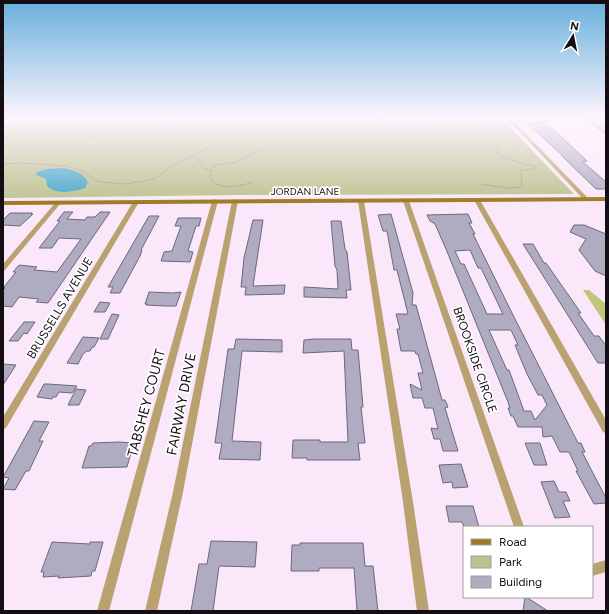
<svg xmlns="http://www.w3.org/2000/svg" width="609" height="614" viewBox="0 0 609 614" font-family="Figtree,sans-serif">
<rect width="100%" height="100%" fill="#fae8fa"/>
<polygon fill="#bdc28f" points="3,117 500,117 574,194 240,195 3,198"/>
<polygon fill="#c1c778" points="583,290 589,290 606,304 606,325"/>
<path fill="#47a7c9" d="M64,168C74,171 83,172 88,182L85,188C74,192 56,195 47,186L46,179L36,175L37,172L46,169Z"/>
<g fill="#afabc1" stroke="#6c687c" fill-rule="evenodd">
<polygon points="584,118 595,118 606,125 606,134"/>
<polygon points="543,122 549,128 552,128 587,161 583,162 606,182 606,189 596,189 561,155 562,155 527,123"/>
<polygon points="64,212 73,212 67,219 85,220 87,217 95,217 100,212 110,212 48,303 36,302 39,299 19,297 12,307 3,306 3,290 5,288 4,287 16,272 13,272 19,265 37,267 34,270 57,272 81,239 59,238 52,248 39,248 60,221 57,221"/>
<polygon points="10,213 32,213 31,214 33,214 20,226 3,225 3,220"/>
<polygon points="391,214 413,293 412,305 416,305 442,400 445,400 448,407 445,408 458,451 443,451 440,439 434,439 431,428 438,429 433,408 425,408 422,398 413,398 410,384 422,390 418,373 423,373 418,354 416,354 415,351 401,351 397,329 400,329 396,314 408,314 397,270 394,270 387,231 383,231 378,215"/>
<path d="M468,214L472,223H469L475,234H473L512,313L578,443H581L585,452H582L606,498V503L594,504L576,471H578L569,452H560L552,436L543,437L542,427H518L513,416H511L508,408H510L508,402L446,249L435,224L430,221L427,215ZM470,250L478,268H481L503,314H487L464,264H461L455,251ZM489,330H511L518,345H515L527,374L538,395H542L547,405L535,420L531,411H524L509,370H507Z"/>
<polygon points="149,216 159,216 141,250 142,250 140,256 120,293 110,293 113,287 108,287"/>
<polygon points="178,218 201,218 199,226 196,226 188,251 193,252 190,262 161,261 164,252 172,251 181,226 175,226"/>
<polygon points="253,220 263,220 253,286 285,285 284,294 245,295 246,287 241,287 244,258"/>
<polygon points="331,221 341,221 345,249 347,252 351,290 346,290 347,298 304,297 304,287 338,289 337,270 335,266"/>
<polygon points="574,225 584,225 606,234 606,276 595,271 579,250 586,239 570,232"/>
<polygon points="523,244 533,244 544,263 546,263 581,313 578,313 594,336 599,336 606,346 606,363 598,363"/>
<polygon points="149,292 173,293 181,292 176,306 165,306 146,305 147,304 145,304"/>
<polygon points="100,302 110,303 105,312 94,312"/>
<polygon points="112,314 119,315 108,339 100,339"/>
<polygon points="24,322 35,322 27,334 24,333 18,341 9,341"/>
<polygon points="83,337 99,338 94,347 92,347 90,351 87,351 83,354 78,364 67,363"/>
<polygon points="236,339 282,340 282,352 242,351 232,441 261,442 260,460 219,459 222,443 215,443 228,349 234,349"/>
<polygon points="314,339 351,339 352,350 358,350 362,395 363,407 361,407 365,443 358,443 360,460 307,460 307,458 292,458 293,440 320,440 320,442 348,442 344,351 303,353 304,340"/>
<polygon points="3,364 16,365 3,385"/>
<polygon points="44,384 48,384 77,386 72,393 59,392 56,397 53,397 52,399 37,397"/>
<polygon points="76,389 86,390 79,405 68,405"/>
<polygon points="34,421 49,422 39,441 43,441 29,471 26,471 15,490 3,489 9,478 3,477"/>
<polygon points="119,442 132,443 131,446 133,446 127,467 82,468 89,446 91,446 93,443"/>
<polygon points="525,443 540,443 547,465 534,465"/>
<polygon points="461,464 468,487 453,488 452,482 443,483 439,465"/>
<polygon points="554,481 559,492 566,492 570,501 563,501 570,517 555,518 541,482"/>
<polygon points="446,506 473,506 479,527 464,527 462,522 449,522"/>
<polygon points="211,541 257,542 255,567 219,566 213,611 191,611 199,564 207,564"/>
<polygon points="52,542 90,544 90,542 103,542 95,571 92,571 91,576 58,578 59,576 43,577 44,572 41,572"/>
<polygon points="300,543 363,543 365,566 373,566 378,611 357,611 354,568 319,568 319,571 291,571 292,545 300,545"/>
<polygon points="525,597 526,597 548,611 523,611"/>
</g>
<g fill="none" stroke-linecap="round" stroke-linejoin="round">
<g stroke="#9a8d9a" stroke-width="1" stroke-dasharray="2 1" stroke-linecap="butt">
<polyline points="163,117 163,126 165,127 179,121 181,117"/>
<polyline points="251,117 254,121 258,117"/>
<polyline points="364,117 429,127 434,130 433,133 429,135 383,127"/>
<polyline points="471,117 490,131 498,154 507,159 536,167 534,169 521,170 522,187 507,188 481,184"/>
<polyline points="82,137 126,134 116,132 107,125"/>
<polyline points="191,156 198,159 204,169 211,170"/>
<polyline points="3,164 22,163 67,166 82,171 97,181 102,182 124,184 145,181 154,179 174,165 213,146 227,117"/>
<path d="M253,182C239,186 224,191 212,181L210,172L216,165L237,162L263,148"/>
</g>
<g fill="#b9a26f" fill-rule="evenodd">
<polygon points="504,117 509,117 523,131 588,198 588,200 584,200 521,133"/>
<polygon points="477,198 480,200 606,420 606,433 603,432 474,200"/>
<polygon points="215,199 218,201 109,611 97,611 212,201"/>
<polygon points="235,199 238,201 183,492 157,611 145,611 173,492 232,201"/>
<polygon points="361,199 364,201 413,502 429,611 417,611 403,502 358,201"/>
<polygon points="406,199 409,201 524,527 514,527 403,201"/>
<polygon points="136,200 139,202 6,428 3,429 3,417 133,202"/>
<polygon points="58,201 61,203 60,204 5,270 3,270 3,264 56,202"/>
<polygon points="606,560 606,572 592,576 592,564"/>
</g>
<polygon fill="#9e7b23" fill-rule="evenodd" points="606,197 606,201 3,205 3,201"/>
</g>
<linearGradient id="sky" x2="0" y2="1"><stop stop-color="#67afdc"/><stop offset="0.58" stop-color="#fdf5fd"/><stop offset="1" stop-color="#fdf5fd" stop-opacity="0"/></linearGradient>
<rect width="609" height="203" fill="url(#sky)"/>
<g text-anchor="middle" stroke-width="3.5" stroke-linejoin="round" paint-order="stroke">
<g font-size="10" fill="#140e14" stroke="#fff">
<text x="305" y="195">JORDAN LANE</text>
</g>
<g font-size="12" fill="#140e14" stroke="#fff">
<text transform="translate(60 308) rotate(-59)" y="4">BRUSSELLS AVENUE</text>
<text transform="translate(475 360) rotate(71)" y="4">BROOKSIDE CIRCLE</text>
</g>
<g font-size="14" fill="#140e14" stroke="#fff">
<text transform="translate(146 403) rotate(-75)" y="5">TABSHEY COURT</text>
<text transform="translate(181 404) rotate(-79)" y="5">FAIRWAY DRIVE</text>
</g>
</g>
<rect width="609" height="614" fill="none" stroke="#140e14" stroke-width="8"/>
<rect x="463" y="526" width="130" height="72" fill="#ffffff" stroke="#a19fa1"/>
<rect x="471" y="539" width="20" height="6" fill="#9e7b23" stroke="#a19fa1"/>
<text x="499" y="546" font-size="12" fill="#140e14">Road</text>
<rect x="471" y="556" width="20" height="12" fill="#bdc28f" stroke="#a19fa1"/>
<text x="499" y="566" font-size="12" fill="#140e14">Park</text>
<rect x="471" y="576" width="20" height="12" fill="#afabc1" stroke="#a19fa1"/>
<text x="499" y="586" font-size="12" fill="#140e14">Building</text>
<g transform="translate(573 36) rotate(10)" stroke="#ffffff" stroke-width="3" paint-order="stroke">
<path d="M0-3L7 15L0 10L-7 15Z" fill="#140e14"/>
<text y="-6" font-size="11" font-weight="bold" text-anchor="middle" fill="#140e14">N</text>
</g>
</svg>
